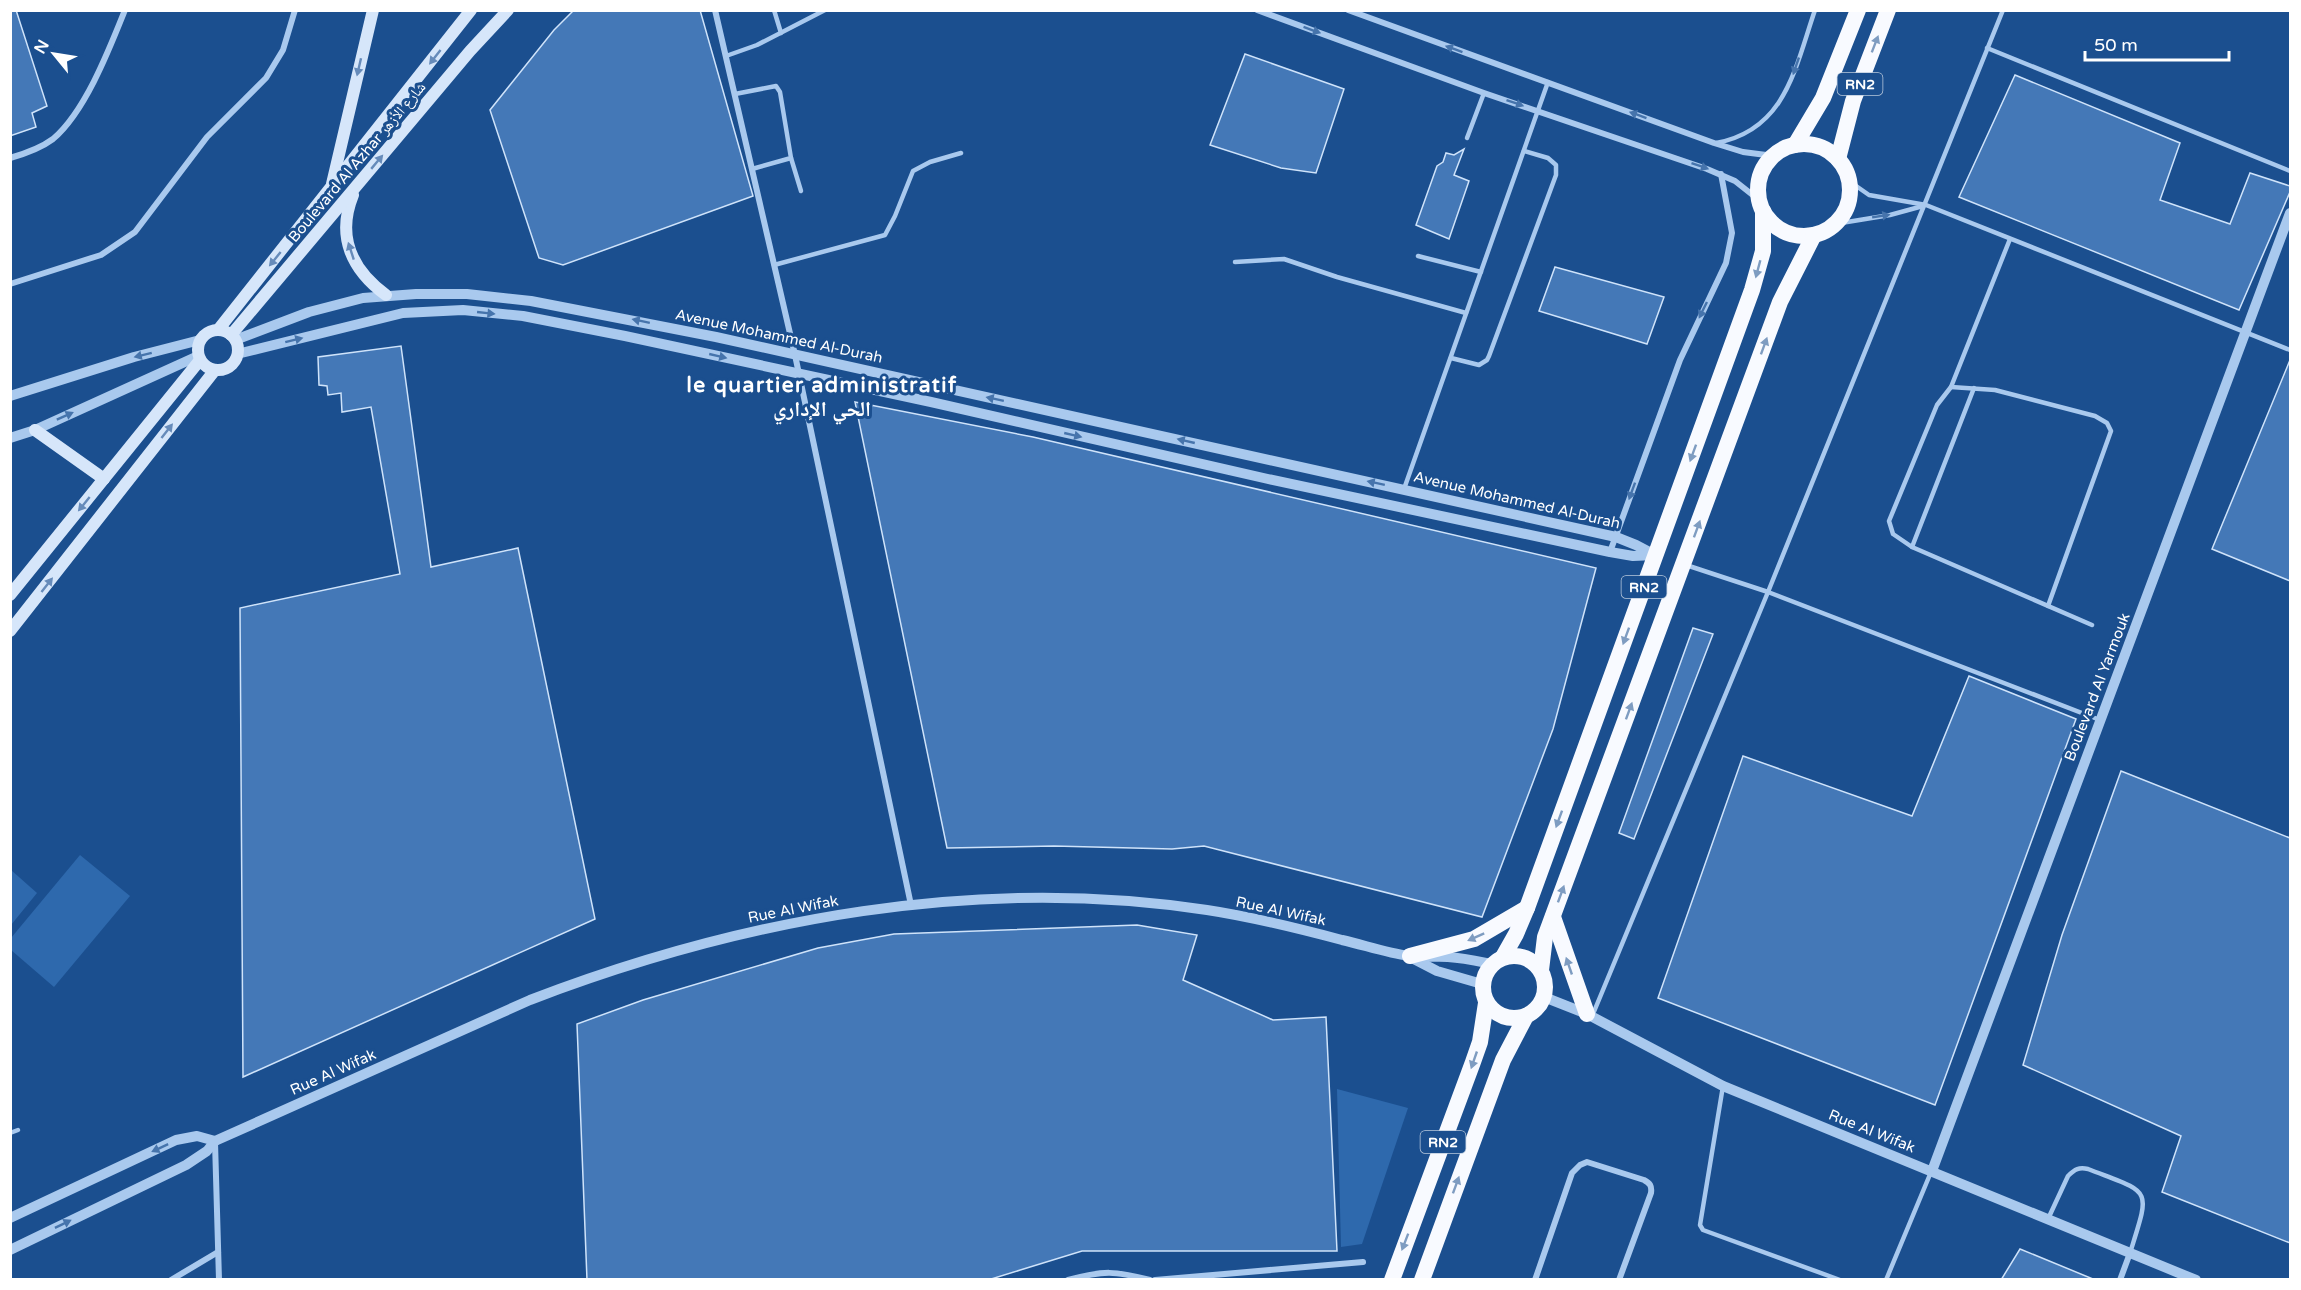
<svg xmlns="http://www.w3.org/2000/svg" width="2301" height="1290" viewBox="0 0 2301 1290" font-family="'Varela Round','Noto Naskh Arabic',sans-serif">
<rect width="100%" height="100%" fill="#1b4f8f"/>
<g fill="#2e69ad">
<polygon points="80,855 130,896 54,987 11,950 11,938"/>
<polygon points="11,870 37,893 11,925"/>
<polygon points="1337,1089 1408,1108 1362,1244 1341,1247"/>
</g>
<g fill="#4478b7" stroke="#cfe3fa" stroke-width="1.5">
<polygon points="10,10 16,10 47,106 32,113 36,127 10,136"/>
<polygon points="574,10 700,10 753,196 563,265 539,258 490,110 554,30"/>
<polygon points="1245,54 1344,89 1316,173 1281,168 1210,145"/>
<polygon points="2015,75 2180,143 2160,200 2230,224 2250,173 2290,186 2290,192 2239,310 1959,197"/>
<polygon points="1464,149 1454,175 1469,181 1449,239 1416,225 1437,166 1443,162 1446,153 1454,155"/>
<polygon points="1555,267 1664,297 1647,344 1539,311"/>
<polygon points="401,346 431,567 518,548 595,919 243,1077 240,608 400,574 371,407 342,412 341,393 328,395 327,386 319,385 318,357"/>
<polygon points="2290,360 2290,581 2212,549"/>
<polygon points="855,402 1033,437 1596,568 1553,729 1482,917 1204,846 1172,849 1054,846 947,848"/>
<polygon points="1693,628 1713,634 1634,839 1619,833"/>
<polygon points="1969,676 2076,719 1935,1105 1658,998 1743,756 1912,816"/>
<polygon points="2121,771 2290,838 2290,1243 2162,1192 2181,1136 2023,1065 2062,935"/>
<polygon points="1137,925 1197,935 1183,980 1273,1020 1326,1017 1337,1251 1082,1251 988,1280 587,1280 577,1024 643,1000 818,948 894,934"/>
<polygon points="2020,1249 2093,1279 2093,1280 2001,1280"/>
</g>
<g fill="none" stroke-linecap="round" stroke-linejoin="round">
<g stroke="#a9c9ee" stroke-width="4.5">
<polyline points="774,10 781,33"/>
<polyline points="1987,48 2290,171"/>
<polyline points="726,56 757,45 825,10"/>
<polyline points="735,94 776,86 780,92 791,158 752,169"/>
<polyline points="1467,138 1484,93"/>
<path d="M1716,143C1786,130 1795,68 1815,10"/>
<polyline points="791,158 801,191"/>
<polyline points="1849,181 1869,195 1926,205 2290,350"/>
<polyline points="1835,224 1890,215 1923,206"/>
<polyline points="2010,239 1951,387 1937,405 1889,521 1893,534 1912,547 2092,625"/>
<polyline points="1418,256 1481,272"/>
<polyline points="1235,262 1284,259 1337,277 1466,313"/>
<polyline points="774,265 885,235 895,216 913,171 930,162 961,153"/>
<polyline points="1451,358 1479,365 1487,360 1489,356 1556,175 1556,165 1548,158 1524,151"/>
<polyline points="1951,387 1995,390 2095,416 2107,423 2111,431 2048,606"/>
<polyline points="1404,489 1548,82"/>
<polyline points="1912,547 1974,388"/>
<polyline points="1686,565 1768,592 2100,720"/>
<polyline points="1593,1014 1768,592 2003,10"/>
<polyline points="1723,1086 1700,1225 1703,1230 1840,1280"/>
<polyline points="10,1133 18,1130"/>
<path d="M2048,1219L2068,1176C2075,1169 2079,1167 2088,1169C2152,1194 2151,1186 2130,1253"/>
<polyline points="1886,1280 1931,1172"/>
</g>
<g stroke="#a9c9ee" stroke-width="6">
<polyline points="715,10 795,355 911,905"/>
<polyline points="1257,10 1484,93 1707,169 1735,181 1759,200"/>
<polyline points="1348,10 1714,143 1743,152 1774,156"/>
<path d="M10,158C24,154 41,148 53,139C85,112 109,50 125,10"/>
<polyline points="10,284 101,255 135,232 207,137 266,78 283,50 295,10"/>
<polyline points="1610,552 1680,360 1726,263 1732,233 1721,174"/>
<polyline points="215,1142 219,1280"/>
<polyline points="171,1280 218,1252"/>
<path d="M1068,1280C1105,1270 1114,1271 1150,1280"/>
<polyline points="1155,1280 1363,1262"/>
<path d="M1535,1280L1572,1173L1580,1165L1587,1162L1644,1180C1650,1183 1652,1186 1651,1193L1619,1280"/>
<polyline points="2120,1280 2130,1253"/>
</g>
<g stroke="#a9c9ee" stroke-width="10">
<polyline points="235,340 309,312 363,298 416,294 467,294 531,301 716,337 1616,537 1636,545 1655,555"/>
<polyline points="237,354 403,313 463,310 523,316 625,336 931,402 1268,479 1610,552 1633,556 1655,555"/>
<polyline points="10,396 134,357 200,340"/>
<polyline points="10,438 35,430 198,356"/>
<polyline points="1410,957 1437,971 1482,984"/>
<polyline points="1544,997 1587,1014 1723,1086 2196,1280"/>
<polyline points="1932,1171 2290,213"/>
<polyline points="10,1218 176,1140 197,1136 215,1141"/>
<path d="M10,1250L186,1165L207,1151L215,1141L530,1000C744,918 978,875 1207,910C1253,917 1297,928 1342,940C1364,945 1387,953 1409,956C1422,958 1436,956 1448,957C1464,958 1477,961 1492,964"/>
</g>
<g stroke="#d6e6fa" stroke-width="12">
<polyline points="332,184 373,10"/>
<path d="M353,195C336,237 352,270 386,295"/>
<polyline points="218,330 471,10"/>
<circle cx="218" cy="350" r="20"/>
<polyline points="231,335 470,51 508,10"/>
<polyline points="35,430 104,479"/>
<polyline points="10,595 200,360"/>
<polyline points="10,631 215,370"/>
</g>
<g stroke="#f8faff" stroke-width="16">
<circle cx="1804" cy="190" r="46"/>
<polyline points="1795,145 1823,98 1858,10"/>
<polyline points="1838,159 1853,101 1888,10"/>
<polyline points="1553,917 1587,1014"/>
<circle cx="1514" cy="987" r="31"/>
<polyline points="1410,956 1474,939 1527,908"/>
<polyline points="1503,957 1516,934 1527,908 1752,290 1763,251 1763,211"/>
<polyline points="1541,970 1545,937 1780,302 1814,235"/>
<polyline points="1392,1280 1473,1062 1480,1042 1486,1003"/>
<polyline points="1422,1280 1503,1060 1526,1016"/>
</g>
</g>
<defs><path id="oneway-solid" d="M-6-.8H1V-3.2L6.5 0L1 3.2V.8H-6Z" transform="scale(1.5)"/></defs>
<g fill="#4674ac">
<use href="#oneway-solid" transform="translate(1312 30) rotate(20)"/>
<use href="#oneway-solid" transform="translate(1454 49) rotate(-160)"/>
<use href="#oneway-solid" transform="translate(1796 66) rotate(109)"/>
<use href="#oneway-solid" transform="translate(1515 103) rotate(19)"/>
<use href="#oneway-solid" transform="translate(1638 115) rotate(-160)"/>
<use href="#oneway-solid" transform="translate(1700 166) rotate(19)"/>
<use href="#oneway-solid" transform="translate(1881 216) rotate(-9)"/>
<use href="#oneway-solid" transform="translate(1703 310) rotate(116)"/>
<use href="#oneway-solid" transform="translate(486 313) rotate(6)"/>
<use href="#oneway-solid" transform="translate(641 321) rotate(-168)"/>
<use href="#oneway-solid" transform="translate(294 340) rotate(-14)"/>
<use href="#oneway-solid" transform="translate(143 355) rotate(166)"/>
<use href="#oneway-solid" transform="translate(718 356) rotate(13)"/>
<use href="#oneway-solid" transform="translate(995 399) rotate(-168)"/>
<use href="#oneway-solid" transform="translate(65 416) rotate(-24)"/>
<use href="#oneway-solid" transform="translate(1073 435) rotate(13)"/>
<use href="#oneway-solid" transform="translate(1186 441) rotate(-167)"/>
<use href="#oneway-solid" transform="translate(1376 483) rotate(-168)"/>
<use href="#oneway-solid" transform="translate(1632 491) rotate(110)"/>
<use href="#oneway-solid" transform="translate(160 1148) rotate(155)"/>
<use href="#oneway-solid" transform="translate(63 1224) rotate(-26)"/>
</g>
<g fill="#7e9cc1">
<use href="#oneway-solid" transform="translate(1875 44) rotate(-69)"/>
<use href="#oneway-solid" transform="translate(1758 269) rotate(105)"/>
<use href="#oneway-solid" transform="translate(1764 346) rotate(-70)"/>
<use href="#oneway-solid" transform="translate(1693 453) rotate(110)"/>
<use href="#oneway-solid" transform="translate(1697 529) rotate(-70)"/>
<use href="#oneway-solid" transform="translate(1626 636) rotate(110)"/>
<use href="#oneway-solid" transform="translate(1629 711) rotate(-70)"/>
<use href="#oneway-solid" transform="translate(1559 819) rotate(110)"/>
<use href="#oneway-solid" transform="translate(1561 894) rotate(-70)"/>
<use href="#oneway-solid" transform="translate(1476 937) rotate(156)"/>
<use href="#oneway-solid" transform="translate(1569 966) rotate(-109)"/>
<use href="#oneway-solid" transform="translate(1474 1060) rotate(109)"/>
<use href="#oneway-solid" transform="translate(1456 1185) rotate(-70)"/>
<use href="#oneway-solid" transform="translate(1405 1242) rotate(111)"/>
</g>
<g fill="#668bba">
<use href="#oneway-solid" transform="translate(435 57) rotate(128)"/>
<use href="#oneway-solid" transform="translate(359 67) rotate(103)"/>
<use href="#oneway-solid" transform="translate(377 162) rotate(-50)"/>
<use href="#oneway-solid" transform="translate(351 251) rotate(-108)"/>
<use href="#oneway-solid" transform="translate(275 259) rotate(129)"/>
<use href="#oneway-solid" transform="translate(167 431) rotate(-52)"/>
<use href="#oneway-solid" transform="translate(84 504) rotate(129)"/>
<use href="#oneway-solid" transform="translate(47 585) rotate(-52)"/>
</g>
<g text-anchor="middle" stroke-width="6" stroke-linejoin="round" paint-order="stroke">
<g fill="#1b4f8f" stroke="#bbcadd" stroke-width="1.5">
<rect x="1837.5" y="73" width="45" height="22" rx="4.5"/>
<rect x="1621.5" y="576" width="45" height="22" rx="4.5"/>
<rect x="1420.5" y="1131" width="45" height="22" rx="4.5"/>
</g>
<g font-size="14" font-weight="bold" fill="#fff">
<text x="1860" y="89">RN2</text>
<text x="1644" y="592">RN2</text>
<text x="1443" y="1147">RN2</text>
</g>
<g font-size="15" fill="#fff" stroke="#1b4f8f">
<text transform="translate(357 162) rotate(-50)" y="5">Boulevard Al Azhar شارع الأزهر</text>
<text transform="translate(779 336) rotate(12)" y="5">Avenue Mohammed Al-Durah</text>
<text transform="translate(1517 500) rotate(13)" y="5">Avenue Mohammed Al-Durah</text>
<text transform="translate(2097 687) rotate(-69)" y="5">Boulevard Al Yarmouk</text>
<text transform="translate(793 909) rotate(-11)" y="5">Rue Al Wifak</text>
<text transform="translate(1281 911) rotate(12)" y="5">Rue Al Wifak</text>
<text transform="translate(333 1072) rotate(-24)" y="5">Rue Al Wifak</text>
<text transform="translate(1872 1131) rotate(22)" y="5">Rue Al Wifak</text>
</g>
<g font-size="21" font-weight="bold" letter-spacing="1.5" fill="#fff" stroke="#1b4f8f">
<text x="822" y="392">le quartier administratif<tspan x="822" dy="24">الحي الإداري</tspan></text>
</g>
</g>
<rect width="2301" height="1290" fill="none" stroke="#ffffff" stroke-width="24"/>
<g transform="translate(54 54) rotate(300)" stroke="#1b4f8f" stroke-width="4.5" paint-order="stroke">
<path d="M0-4.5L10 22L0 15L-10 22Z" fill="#ffffff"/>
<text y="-9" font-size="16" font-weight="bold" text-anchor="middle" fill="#ffffff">N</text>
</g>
<path d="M2085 51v9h144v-9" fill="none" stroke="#ffffff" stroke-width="3"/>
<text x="2094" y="51" font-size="18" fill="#ffffff" stroke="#1b4f8f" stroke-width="4.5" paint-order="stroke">50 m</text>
</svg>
